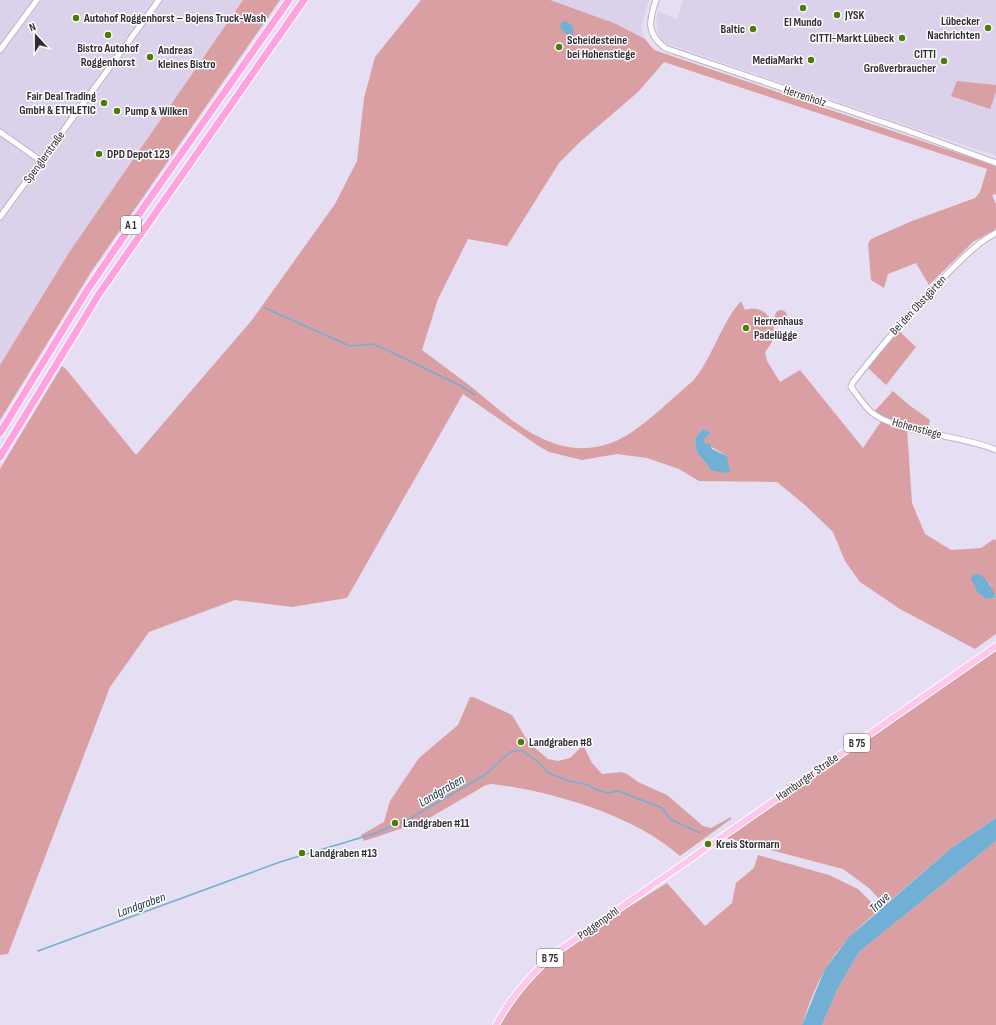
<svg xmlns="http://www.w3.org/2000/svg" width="996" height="1025" viewBox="0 0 996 1025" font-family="'Sofia Sans Condensed',sans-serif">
<rect width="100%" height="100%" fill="#e6def2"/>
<g fill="#dcd1ea">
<polygon points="0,0 243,0 70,251 0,365"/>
<polygon points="550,0 649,0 641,27 645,39 614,23"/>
<polygon points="683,0 996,0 996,156 668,44 662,41 658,33 656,20 658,11 677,19"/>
</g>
<g fill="#da9fa2" fill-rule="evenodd">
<polygon points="243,0 280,0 91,272 0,420 0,365 70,251"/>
<path d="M421,0H550L614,23L645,39L654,50L996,166V194L992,195L996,204V229L973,242L929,285L916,263L888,274L884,288L871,280L868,244L871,239L912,221L975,198L980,192L987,169L664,62L638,92L581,141L559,163L507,246L468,239L438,299L422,350C438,362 453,373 469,385C512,420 556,466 616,441C640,431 672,398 693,381C713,357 720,325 741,301L745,310C763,303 778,321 773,339C772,343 768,348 765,352L767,361L780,382L800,370L863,448L882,420L872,414L893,391L909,405L930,420L928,429L907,428L912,503L925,534L951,550L981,548L994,539L996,540V595L994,594L989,582L987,599L996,597V634L975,649L900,609L860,582L845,561L833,532L805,505L777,482L699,481L679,469L647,458L617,454L582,460L549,452L537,445L463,394L347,598L292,607L235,600L149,632L110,687L8,954L0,955V469L62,366L66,369L136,455L252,320L335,204L357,161L364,98L375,57ZM703,429L711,433L703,439L705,443L727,456L710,470C706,460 703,461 698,454C695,449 696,444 695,438Z"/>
<polygon points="957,81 996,85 996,92 990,109 951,96"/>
<circle cx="781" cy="316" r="6"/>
<polygon points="899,331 916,347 886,385 868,368"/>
<polygon points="996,647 996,818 950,849 885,905 869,888 843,869 725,838"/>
<path d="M470,697H473L512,715L529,743L548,759L558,761L570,758L583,745L592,763L602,774L621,772L627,774L638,782L667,795L703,826L711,828L731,817V819L680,856C634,815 552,791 492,784L486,785L424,821L364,841L361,835L384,822L390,801L419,758L458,725Z"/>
<polygon points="996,841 996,1025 822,1025 837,990 859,952"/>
<path d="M758,855L829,875L858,889L879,910C835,947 820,970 802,1025H500C510,1009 520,991 533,978C567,942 625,910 667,883L705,926L732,903L736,883L754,868Z"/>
</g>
<g fill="#72afd4">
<polygon points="565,21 573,26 573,35 566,34 560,27 561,23"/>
<path d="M703,429L711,433L704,439L705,443L710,444L712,449L727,456L730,472L726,473L710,470C706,460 703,461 698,454C695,449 696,444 695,438Z"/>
<path d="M979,574C986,577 995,593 996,597L987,599L978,593L971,579L973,575Z"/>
<polygon points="996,818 996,841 859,952 837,990 822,1025 802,1025 825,969 849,937 950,849"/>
</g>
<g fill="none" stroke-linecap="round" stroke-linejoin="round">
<g stroke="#72afd4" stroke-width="1.5">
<polyline points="265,308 350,346 372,344 385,349 459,385 475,395"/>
<polyline points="38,951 280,862 373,834 409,819 485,775 510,752 521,750 541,764 548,773 569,781 589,785 594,789 607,793 619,791 662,808 670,819 700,833"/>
</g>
<g stroke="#bcb4c7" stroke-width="7">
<g id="minor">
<path d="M656,0C649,21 646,33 665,48L906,130L996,163"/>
<polyline points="0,50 37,0"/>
<polyline points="0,132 41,161"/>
<polyline points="0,217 159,0"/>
<path d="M996,233C975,244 959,262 943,278C911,311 881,346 853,382L851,387C857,395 863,404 870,411C894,433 963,435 996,450"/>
</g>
</g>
<g stroke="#fff" stroke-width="8">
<path id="major" d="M496,1025C510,998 531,974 554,954L996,646"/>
</g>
<g stroke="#fff" stroke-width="9">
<g id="highway">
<polyline points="0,433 86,292 132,224 289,0"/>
<polyline points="0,457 99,294 304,0"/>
</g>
</g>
<use href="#minor" stroke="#fff" stroke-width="5"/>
<use href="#major" stroke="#fec7ec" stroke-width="6"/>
<use href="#highway" stroke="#fea2e0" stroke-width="7"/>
</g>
<g fill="#4c7d09" stroke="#fff" stroke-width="1.5">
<circle cx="803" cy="8" r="4"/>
<circle cx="837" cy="15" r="4"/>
<circle cx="76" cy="18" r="4"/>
<circle cx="988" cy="28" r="4"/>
<circle cx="753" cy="29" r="4"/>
<circle cx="108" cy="35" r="4"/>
<circle cx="902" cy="38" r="4"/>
<circle cx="559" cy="47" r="4"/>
<circle cx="150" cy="57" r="4"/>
<circle cx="811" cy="60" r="4"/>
<circle cx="944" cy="61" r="4"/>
<circle cx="104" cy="103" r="4"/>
<circle cx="117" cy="111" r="4"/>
<circle cx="99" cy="154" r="4"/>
<circle cx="746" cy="328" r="4"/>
<circle cx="521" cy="742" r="4"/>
<circle cx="395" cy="823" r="4"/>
<circle cx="708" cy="844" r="4"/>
<circle cx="302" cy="853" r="4"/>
</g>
<g text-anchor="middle" stroke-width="3" stroke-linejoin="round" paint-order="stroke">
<g fill="#fff" stroke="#6e6c71" stroke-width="1">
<rect x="121" y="216" width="20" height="18" rx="3"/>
<rect x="844" y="734" width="26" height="18" rx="3"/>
<rect x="537" y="949" width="26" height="18" rx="3"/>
</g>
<g font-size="11" font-weight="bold" fill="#302d34">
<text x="131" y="229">A 1</text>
<text x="857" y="747">B 75</text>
<text x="550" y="962">B 75</text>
</g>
<g font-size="12" font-weight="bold" fill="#302d34" stroke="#fff" text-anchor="start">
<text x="845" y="19">JYSK</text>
<text x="84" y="22">Autohof Roggenhorst – Bojens Truck-Wash</text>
<text x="980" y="25" text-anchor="end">Lübecker<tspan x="980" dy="14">Nachrichten</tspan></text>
<text x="803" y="26" text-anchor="middle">El Mundo</text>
<text x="745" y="33" text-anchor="end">Baltic</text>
<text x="894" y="42" text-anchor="end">CITTI-Markt Lübeck</text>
<text x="567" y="44">Scheidesteine<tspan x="567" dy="14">bei Hohenstiege</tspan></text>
<text x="108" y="52" text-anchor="middle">Bistro Autohof<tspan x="108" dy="14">Roggenhorst</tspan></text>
<text x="158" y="54">Andreas<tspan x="158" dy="14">kleines Bistro</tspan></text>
<text x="936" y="58" text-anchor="end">CITTI<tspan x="936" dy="14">Großverbraucher</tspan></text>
<text x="803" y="64" text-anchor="end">MediaMarkt</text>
<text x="96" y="100" text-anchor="end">Fair Deal Trading<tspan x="96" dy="14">GmbH &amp; ETHLETIC</tspan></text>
<text x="125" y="115">Pump &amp; Wilken</text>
<text x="107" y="158">DPD Depot 123</text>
<text x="754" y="325">Herrenhaus<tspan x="754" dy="14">Padelügge</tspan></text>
<text x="529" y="746">Landgraben #8</text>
<text x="403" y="827">Landgraben #11</text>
<text x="716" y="848">Kreis Stormarn</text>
<text x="310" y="857">Landgraben #13</text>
</g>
<g font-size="12" fill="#302d34" stroke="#fff">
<text transform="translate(805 96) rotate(18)" y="4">Herrenholz</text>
<text transform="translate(44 157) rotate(-54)" y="4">Spenglerstraße</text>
<text transform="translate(918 305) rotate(-47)" y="4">Bei den Obstgärten</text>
<text transform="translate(917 428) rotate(15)" y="4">Hohenstiege</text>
<text transform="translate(807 777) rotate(-35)" y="4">Hamburger Straße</text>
<text transform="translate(598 923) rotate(-35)" y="4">Poggenpohl</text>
</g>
<g font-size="13" font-style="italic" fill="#112e3e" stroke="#fff">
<text transform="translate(441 790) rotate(-30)" y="5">Landgraben</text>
<text transform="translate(879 902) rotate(-44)" y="5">Trave</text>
<text transform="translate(141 904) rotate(-20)" y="5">Landgraben</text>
</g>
</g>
<g transform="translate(36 36) rotate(339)" stroke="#ffffff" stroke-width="3" paint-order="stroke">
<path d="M0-3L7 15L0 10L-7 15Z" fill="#302d34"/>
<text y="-6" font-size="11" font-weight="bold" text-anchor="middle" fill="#302d34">N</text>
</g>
</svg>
